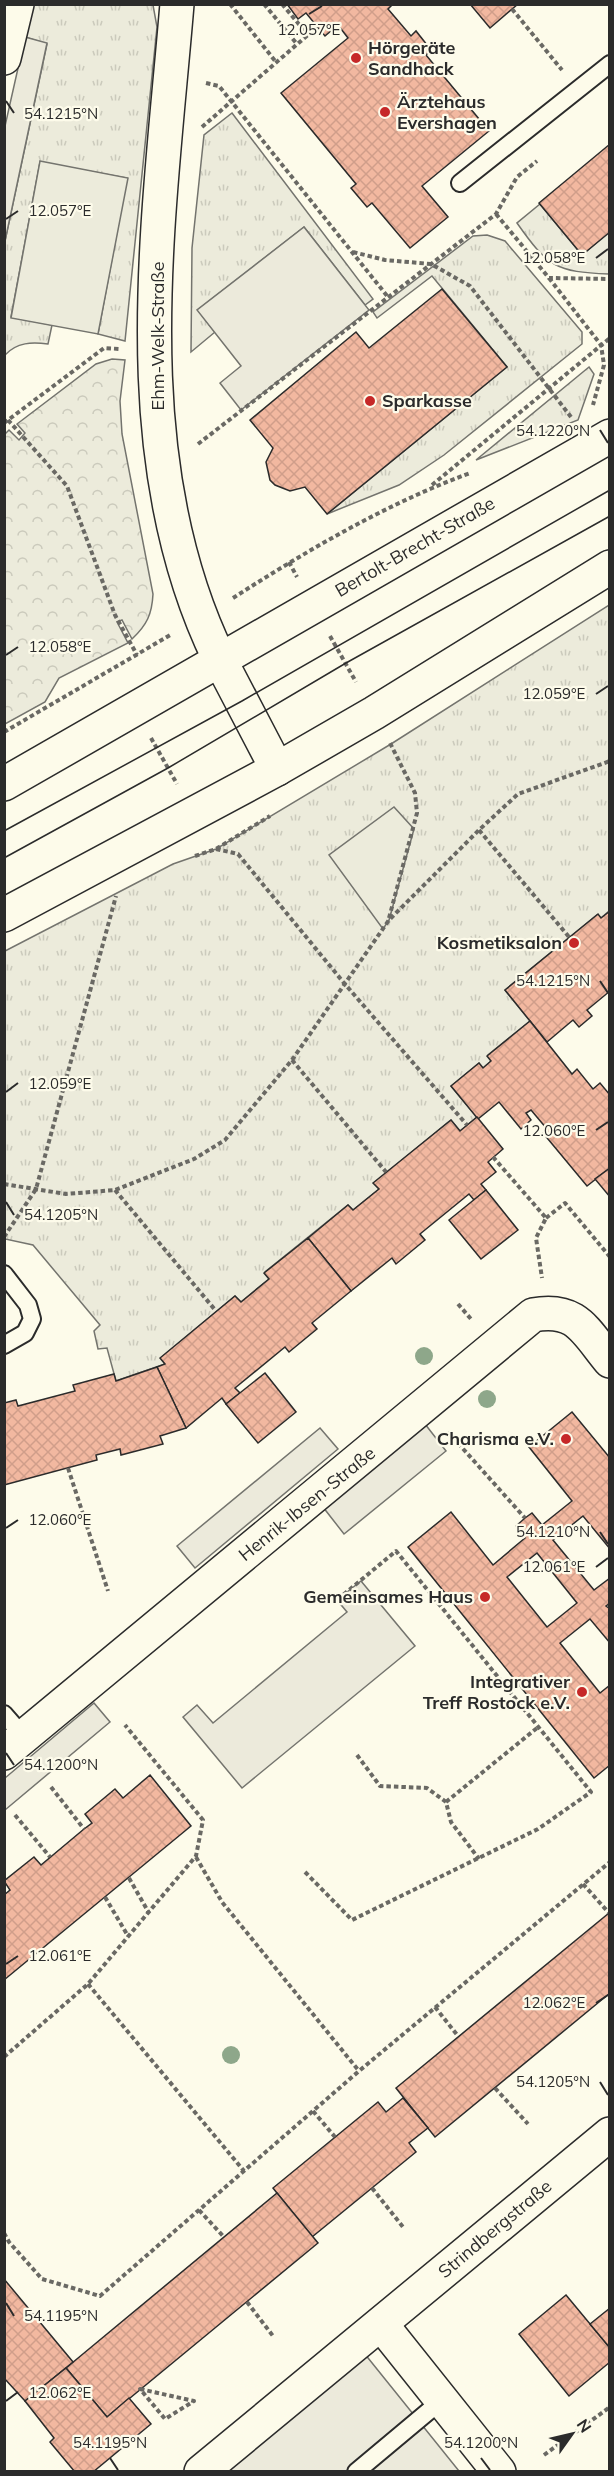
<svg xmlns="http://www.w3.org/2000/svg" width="614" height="2476" viewBox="0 0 614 2476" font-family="Mulish,sans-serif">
<defs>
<pattern id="grass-tufts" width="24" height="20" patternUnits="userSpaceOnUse" patternTransform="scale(1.5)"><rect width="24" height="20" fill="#ecebdb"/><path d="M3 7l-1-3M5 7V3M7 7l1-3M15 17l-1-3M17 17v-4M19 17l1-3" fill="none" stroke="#cbcabc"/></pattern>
<pattern id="forest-crowns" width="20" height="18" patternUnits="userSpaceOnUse" patternTransform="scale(1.5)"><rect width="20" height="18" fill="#ecebdb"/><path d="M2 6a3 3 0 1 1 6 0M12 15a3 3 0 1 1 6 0" fill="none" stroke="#cbcabc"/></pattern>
<pattern id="building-cross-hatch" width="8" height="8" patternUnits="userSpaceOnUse" patternTransform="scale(1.5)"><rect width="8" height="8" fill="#f2b8a0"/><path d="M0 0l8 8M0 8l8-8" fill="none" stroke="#d09e8a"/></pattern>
</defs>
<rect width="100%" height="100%" fill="#fdfbea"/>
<g fill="url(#grass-tufts)" stroke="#74746e" stroke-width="1.5" fill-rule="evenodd">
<path d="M33,5H153L157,27L125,341L98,334L127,178L40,162L11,317L52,325L48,344C32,342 17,342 5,355V241L47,44L25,37Z"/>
<polygon points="232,113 373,299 365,305 304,227 198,310 215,332 191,352 192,248 204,135"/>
<path d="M540,204L582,255L609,232V274C556,272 548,267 517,223Z"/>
<polygon points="487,235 505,241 582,332 582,344 444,455 399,485 327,514 507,367 432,276 377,318 373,312 473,236"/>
<polygon points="589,367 594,374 578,420 476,460"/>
<path d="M609,605V911L601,918L597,915L505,990L530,1021L488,1055L491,1061L483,1068L479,1063L451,1086L477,1117L460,1131L451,1120L447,1123L374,1183L379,1189L353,1210L348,1205L265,1272L269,1279L241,1302L235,1296L161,1358L165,1364L116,1381L107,1348L98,1349L94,1331L100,1325L33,1245L5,1239V951L173,864L216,849L391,744ZM413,828L389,920L383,928Z"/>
</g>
<path fill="url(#forest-crowns)" stroke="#74746e" stroke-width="1.5" d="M112,359L125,360L120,401L122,434L153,594C152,614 147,625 132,639L122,620L117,622L128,643L59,678L45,702L5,724V434L9,430L19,440L25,433L17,424L96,364Z"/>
<g fill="#ecebdb" stroke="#74746e" stroke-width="1.5">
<polygon points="40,161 128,178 98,334 11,318"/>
<polygon points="394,807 414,829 389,920 383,929 329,855"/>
</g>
<g fill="#eceadb" stroke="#74746e" stroke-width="1.5">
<polygon points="25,37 47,43 5,241 5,126"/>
<polygon points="304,227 369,310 241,410 220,383 241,366 197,310"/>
<polygon points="425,1424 446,1451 344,1534 323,1507"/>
<polygon points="320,1428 338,1449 195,1568 177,1546"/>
<polygon points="361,1581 415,1646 242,1788 183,1717 197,1705 213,1723 347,1612 337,1600"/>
<polygon points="94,1703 110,1722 5,1810 5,1778"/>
<polygon points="356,2343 459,2471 201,2472"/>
</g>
<g fill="url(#building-cross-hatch)" stroke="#2b2b2b" stroke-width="1.5" fill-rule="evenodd">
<polygon points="287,4 393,4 388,9 411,36 416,31 431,50 426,55 489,131 422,186 448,217 410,248 372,203 367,207 351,188 356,184 281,93 348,38 338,25 325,36 306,13 298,19"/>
<polygon points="470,4 518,4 490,28"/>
<polygon points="610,144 610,232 582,255 539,203"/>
<polygon points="442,289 507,367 327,514 305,487 290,491 275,485 270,480 266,462 273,448 250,420 356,332 369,348"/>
<polygon points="610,911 610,991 587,1010 592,1016 579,1027 573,1020 547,1042 505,990 598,914 601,918"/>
<polygon points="530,1021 572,1074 577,1069 593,1089 600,1083 610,1095 610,1168 587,1186 543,1133 547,1129 531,1110 526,1113 531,1120 521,1129 499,1102 478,1119 451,1086 479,1063 483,1068 491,1061 487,1056"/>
<polygon points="477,1117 503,1149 488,1162 496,1172 481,1184 486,1190 474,1200 469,1194 420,1234 425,1240 396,1264 392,1258 351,1291 308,1238 348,1205 353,1210 379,1189 373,1183 451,1120 460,1131"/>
<polygon points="610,1168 610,1197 595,1179"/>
<polygon points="486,1190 518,1230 481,1259 449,1220"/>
<polygon points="308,1238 351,1291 312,1323 317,1329 289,1352 285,1347 235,1388 240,1393 226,1404 222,1398 186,1428 157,1367 165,1364 160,1358 235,1296 241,1302 269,1279 264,1273"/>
<polygon points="157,1367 186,1428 160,1436 163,1444 121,1455 120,1449 96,1455 97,1460 4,1485 4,1403 16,1400 18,1406 75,1391 73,1385 114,1374 116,1381"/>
<polygon points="265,1373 296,1412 258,1443 226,1404"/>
<path d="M572,1412L610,1458V1549L583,1516L553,1540L594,1590L610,1578V1603L606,1606L610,1609V1643L590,1619L560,1643L600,1693L610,1685V1765L594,1778L408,1547L451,1512L493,1565L525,1538L516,1526L525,1518L532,1513L542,1525L572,1501L529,1447ZM537,1553L577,1603L547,1627L507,1577Z"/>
<polygon points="150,1775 191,1826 4,1980 4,1895 10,1890 4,1881 34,1857 41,1865 84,1829 92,1823 85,1814 115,1789 123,1798"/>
<polygon points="609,1913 610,1993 435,2137 396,2088"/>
<polygon points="403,2098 428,2128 409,2143 416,2152 312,2237 273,2188 378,2102 386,2112"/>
<polygon points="277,2193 318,2243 107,2417 66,2368"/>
<polygon points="4,2279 73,2362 25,2401 4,2378"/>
<polygon points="566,2295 610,2348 610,2362 569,2396 519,2334"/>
<polygon points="610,2308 610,2348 590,2324"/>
<polygon points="66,2368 107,2417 129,2398 151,2424 93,2472 75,2472 50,2442 54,2438 25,2401"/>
</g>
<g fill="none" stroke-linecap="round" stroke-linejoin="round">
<g stroke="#2b2b2b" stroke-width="20">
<g id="service">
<polyline points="460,183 610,64"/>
<polyline points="4,1274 28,1305 32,1319 25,1333 4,1345"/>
<polyline points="4,1714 24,1737"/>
<polyline points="356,2472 442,2400"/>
</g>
</g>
<g stroke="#2b2b2b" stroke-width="36">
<g id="minor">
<path d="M177,4C159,220 121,457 219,658"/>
<polyline points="4,58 17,4"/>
<path d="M4,1753L533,1315C577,1307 585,1331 610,1361"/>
<polyline points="381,2324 499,2472"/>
<polyline points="201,2472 610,2134"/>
</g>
</g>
<g stroke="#2b2b2b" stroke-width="36">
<g id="secondary">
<polyline points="219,658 277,769"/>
<polyline points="4,784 610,436"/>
<polyline points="4,915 277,769 374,713 610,567"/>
</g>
</g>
<g stroke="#6a6964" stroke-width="4" stroke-dasharray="4.5 3" stroke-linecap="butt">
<polyline points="230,4 276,62"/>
<polyline points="264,4 297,44"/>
<polyline points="282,4 308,35"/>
<polyline points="512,9 562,70"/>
<polyline points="206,83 219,86 388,297"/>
<polyline points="202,127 317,27"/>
<polyline points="496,214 549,278 610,279"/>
<polyline points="353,252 385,260 431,264 470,286 571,417"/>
<polyline points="549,278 601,345 604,365 593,405"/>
<polyline points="8,420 67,486 115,615 137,655"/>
<polyline points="4,423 104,348 120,349"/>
<polyline points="198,444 496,214 517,177 537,161"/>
<polyline points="432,485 610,338"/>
<polyline points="289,562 297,577"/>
<path d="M233,598C308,550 386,504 470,473"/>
<polyline points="330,636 356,682"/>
<polyline points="4,732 172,634"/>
<polyline points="151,738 177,784"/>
<polyline points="479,830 569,937"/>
<polyline points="216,849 238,854 344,983 467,1125"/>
<polyline points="195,856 216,849 270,816"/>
<polyline points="389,918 417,813 415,793 390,743"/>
<polyline points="292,1060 386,1172"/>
<polyline points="493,1157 546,1218 536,1238 542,1278"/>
<polyline points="4,1184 66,1194 115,1190 194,1159 225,1140 292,1060 389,920 479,830 518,794 610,761"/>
<polyline points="115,1190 216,1311"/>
<polyline points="546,1218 565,1203 610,1257"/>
<polyline points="4,1237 36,1189 116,896"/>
<polyline points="458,1304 471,1319"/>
<polyline points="448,1432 525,1518"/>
<polyline points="68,1468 108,1591"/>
<polyline points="357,1755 380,1786 427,1788 446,1802 451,1822 479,1859"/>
<polyline points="51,1787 84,1829"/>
<polyline points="446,1802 537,1728"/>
<polyline points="15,1815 50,1857"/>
<polyline points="196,1857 222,1902 359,2071"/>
<polyline points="305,1872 352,1920 538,1829 591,1792 396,1551 337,1600"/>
<polyline points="129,1878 149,1913"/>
<polyline points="583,1884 609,1913"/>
<polyline points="105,1897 128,1936"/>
<polyline points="88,1984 244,2171"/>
<polyline points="435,2007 458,2036"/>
<polyline points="4,2057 88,1984 196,1856 203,1820 125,1725"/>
<polyline points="495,2088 528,2124"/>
<polyline points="313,2111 335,2137"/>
<polyline points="372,2188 403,2227"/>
<polyline points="199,2210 224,2237"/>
<polyline points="4,2233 9,2242 42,2279 100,2296 359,2071 610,1862"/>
<polyline points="247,2302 273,2336"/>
<polygon points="140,2389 194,2401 165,2419"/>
<polyline points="544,2455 610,2407"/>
</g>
<use href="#service" stroke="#fdfbea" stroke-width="16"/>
<use href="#minor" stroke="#fdfbea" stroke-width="33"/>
<use href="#secondary" stroke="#fdfbea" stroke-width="33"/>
<g stroke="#2b2b2b" stroke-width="1.5">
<polyline points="4,831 242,701 610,490"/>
<polyline points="4,858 168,768 346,663 610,516"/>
</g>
</g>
<g fill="#8ea78a">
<circle cx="424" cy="1356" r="9"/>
<circle cx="487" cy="1399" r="9"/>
<circle cx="231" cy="2055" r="9"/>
</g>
<path fill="none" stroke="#2b2b2b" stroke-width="2" d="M309,14L322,6M6,101L14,113M6,219L18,211M596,258L608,249M600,430L608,443M6,655L18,647M596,694L608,686M600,981L608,993M6,1092L18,1083M596,1130L608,1122M6,1202L14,1215M6,1528L18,1520M600,1532L608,1544M596,1567L608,1558M6,1753L14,1765M6,1964L18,1956M596,2003L608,1995M600,2082L608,2095M6,2303L14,2316M6,2401L18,2392M110,2458L118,2470M481,2458L490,2470"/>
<g fill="#c62828" stroke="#fdfbea" stroke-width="2">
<circle cx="356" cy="58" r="6"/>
<circle cx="385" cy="112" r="6"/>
<circle cx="370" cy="401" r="6"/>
<circle cx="574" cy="943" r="6"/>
<circle cx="566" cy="1439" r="6"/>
<circle cx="485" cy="1597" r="6"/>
<circle cx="582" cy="1692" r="6"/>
</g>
<g text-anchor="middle" stroke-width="4.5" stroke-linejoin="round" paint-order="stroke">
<g font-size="18" font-weight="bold" fill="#2b2b2b" stroke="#fdfbea" text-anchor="end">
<text x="368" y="54" text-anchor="start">Hörgeräte<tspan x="368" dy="21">Sandhack</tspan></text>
<text x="397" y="108" text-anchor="start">Ärztehaus<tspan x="397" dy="21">Evershagen</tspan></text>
<text x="382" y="407" text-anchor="start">Sparkasse</text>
<text x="562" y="949">Kosmetiksalon</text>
<text x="554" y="1445">Charisma e.V.</text>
<text x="473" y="1603">Gemeinsames Haus</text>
<text x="570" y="1688">Integrativer<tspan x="570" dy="21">Treff Rostock e.V.</tspan></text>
</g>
<g font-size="18" fill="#2b2b2b" stroke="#fdfbea">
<text transform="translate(158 336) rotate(-90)" y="6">Ehm-Welk-Straße</text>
<text transform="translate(415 547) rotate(-30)" y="6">Bertolt-Brecht-Straße</text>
<text transform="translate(307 1504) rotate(-39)" y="6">Henrik-Ibsen-Straße</text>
<text transform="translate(495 2229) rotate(-40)" y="6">Strindbergstraße</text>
</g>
</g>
<g font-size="15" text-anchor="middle" fill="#2b2b2b" stroke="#fdfbea" stroke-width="4.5" stroke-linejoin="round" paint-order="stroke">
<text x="309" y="35">12.057°E</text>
<text x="61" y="119">54.1215°N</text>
<text x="60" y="216">12.057°E</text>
<text x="554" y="263">12.058°E</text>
<text x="553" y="436">54.1220°N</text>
<text x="60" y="652">12.058°E</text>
<text x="554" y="699">12.059°E</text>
<text x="553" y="986">54.1215°N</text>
<text x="60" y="1089">12.059°E</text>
<text x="554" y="1136">12.060°E</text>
<text x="61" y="1220">54.1205°N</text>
<text x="60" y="1525">12.060°E</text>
<text x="553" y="1537">54.1210°N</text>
<text x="554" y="1572">12.061°E</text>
<text x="61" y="1770">54.1200°N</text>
<text x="60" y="1961">12.061°E</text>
<text x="554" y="2008">12.062°E</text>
<text x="553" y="2087">54.1205°N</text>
<text x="61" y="2321">54.1195°N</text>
<text x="60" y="2398">12.062°E</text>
<text x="110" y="2448">54.1195°N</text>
<text x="481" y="2448">54.1200°N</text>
</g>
<rect width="614" height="2476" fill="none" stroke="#2b2b2b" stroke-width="12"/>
<g transform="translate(572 2434) rotate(56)" stroke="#fdfbea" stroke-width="4.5" paint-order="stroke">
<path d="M0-4.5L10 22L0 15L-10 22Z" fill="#2b2b2b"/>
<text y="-9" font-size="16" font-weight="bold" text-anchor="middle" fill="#2b2b2b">N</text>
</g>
</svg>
